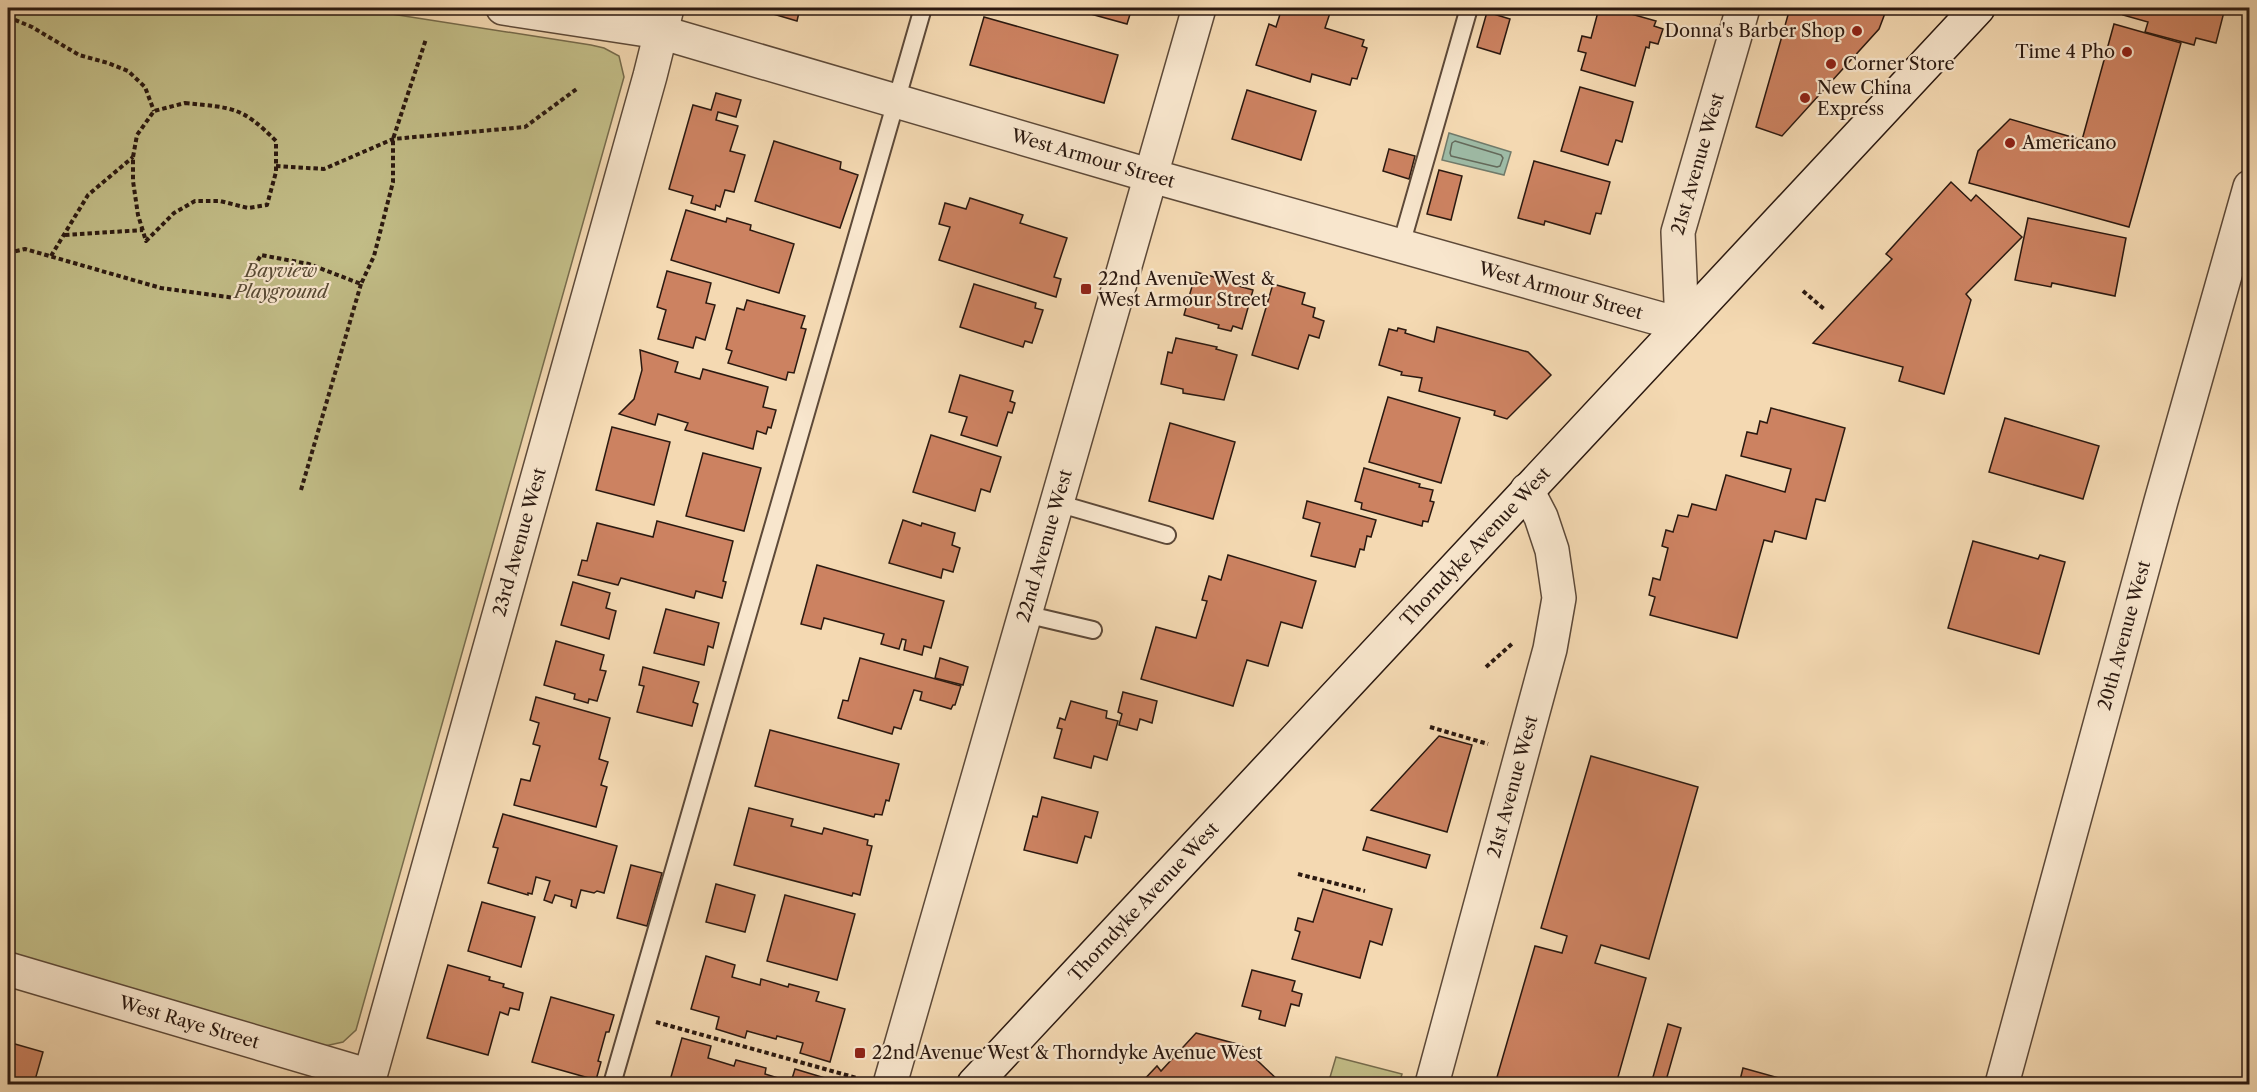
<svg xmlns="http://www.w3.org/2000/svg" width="2257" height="1092" viewBox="0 0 2257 1092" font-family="'Libre Caslon Text',serif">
<rect width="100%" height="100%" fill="#f4d9b2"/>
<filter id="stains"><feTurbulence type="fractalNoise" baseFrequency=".00333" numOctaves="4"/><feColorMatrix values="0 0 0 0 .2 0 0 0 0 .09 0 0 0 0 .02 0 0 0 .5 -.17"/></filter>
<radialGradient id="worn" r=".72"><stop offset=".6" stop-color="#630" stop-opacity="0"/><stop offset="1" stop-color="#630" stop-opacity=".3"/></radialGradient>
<g fill="#c2bd87" stroke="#766b4c" stroke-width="1.5">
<polygon points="8,8 353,8 591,45 604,48 619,56 624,77 356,1030 343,1042 325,1046 8,956"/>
<polygon points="1336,1057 1402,1074 1399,1084 1328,1084"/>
</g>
<polygon fill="#9ebba6" stroke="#707a6a" stroke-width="1.5" points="1449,133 1511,152 1504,175 1442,160"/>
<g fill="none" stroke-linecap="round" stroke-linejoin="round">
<polygon stroke="#646a5b" stroke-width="1.5" points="1455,141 1501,155 1503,158 1500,166 1497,167 1451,156 1450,153 1452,143"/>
</g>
<g fill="#cc8261" stroke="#2b1910" stroke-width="1.5">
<polygon points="774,8 800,8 797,21 773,14"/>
<polygon points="1069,8 1132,8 1127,24"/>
<polygon points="1282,8 1313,8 1330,13 1325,28 1364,40 1362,46 1367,48 1357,79 1352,78 1350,85 1312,74 1310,82 1256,65 1269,24 1276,27"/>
<polygon points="1599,8 1610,8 1656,21 1654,26 1663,29 1658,44 1650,42 1649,48 1646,47 1635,86 1581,70 1586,53 1578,51 1582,36 1591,38"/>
<polygon points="1790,8 1887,8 1879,29 1782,136 1756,127"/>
<polygon points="2125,8 2225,8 2216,43 2196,38 2194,45 2145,32 2148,22 2123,15"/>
<polygon points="1487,12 1510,19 1500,54 1477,47"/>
<polygon points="984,17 1118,55 1104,103 970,65"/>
<polygon points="2114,24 2181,43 2129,227 1969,183 1978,151 2010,119 2082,140"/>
<polygon points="1580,87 1633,102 1622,142 1616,140 1608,165 1561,151"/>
<polygon points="1247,90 1316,111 1301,160 1232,139"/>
<polygon points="716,93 741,100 736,117 718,112 716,120 738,126 730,151 745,155 734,192 725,190 720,207 716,205 715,210 691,203 693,196 669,189 693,105 711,110"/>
<polygon points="774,141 841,162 840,169 858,175 840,228 755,201"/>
<polygon points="1389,149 1415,156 1409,179 1383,171"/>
<polygon points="1534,161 1610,182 1601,214 1596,213 1590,234 1545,221 1544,225 1518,218"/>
<polygon points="1439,170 1462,176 1451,220 1427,214"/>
<polygon points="1951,182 1971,201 1976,195 2022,237 1966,294 1971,300 1944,394 1899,381 1903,367 1813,343 1892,259 1886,254"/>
<polygon points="970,198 1023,215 1020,223 1067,238 1054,277 1061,279 1056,297 939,260 950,227 939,224 945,203 966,209"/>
<polygon points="686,210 726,222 727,218 751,225 750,230 794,244 779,293 671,260"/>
<polygon points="2028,218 2126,238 2115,296 2052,283 2051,287 2015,280"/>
<polygon points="667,271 711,283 706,303 715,305 705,340 696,337 693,348 658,339 666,310 657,307"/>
<polygon points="1196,272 1236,283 1235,285 1253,290 1242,329 1233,326 1231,331 1218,328 1219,325 1184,315"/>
<polygon points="974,284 1036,303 1035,308 1043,310 1032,343 1025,341 1023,347 960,327"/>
<polygon points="1273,284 1305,293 1302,304 1315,308 1313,317 1324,321 1319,338 1309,335 1298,369 1252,355"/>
<polygon points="747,300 805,316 801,328 806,329 794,373 788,372 786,380 728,363 732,351 726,349 737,308 744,310"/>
<polygon points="1437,327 1528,352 1551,375 1507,419 1494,415 1495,411 1419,391 1422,378 1401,375 1402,372 1379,365 1389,329 1397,331 1398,328 1406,330 1405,333 1434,342"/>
<polygon points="1176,338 1217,347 1216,349 1237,355 1224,400 1183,393 1183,389 1161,384 1168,352 1172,353"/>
<polygon points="640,350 678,362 675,372 700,379 703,369 768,387 763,407 776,410 771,428 768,427 766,434 757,431 753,449 685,430 688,423 658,414 655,425 619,414 634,399 642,370"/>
<polygon points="960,375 1013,391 1010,401 1015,403 1012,413 1008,412 997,446 961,435 967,417 949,412"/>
<polygon points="1388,397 1460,418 1441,483 1369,462"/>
<polygon points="1771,408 1845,428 1825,501 1816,499 1806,539 1775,531 1772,542 1764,540 1737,638 1650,615 1655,597 1649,595 1653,578 1660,580 1668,548 1662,546 1666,530 1673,532 1678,515 1688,517 1692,504 1716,510 1726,475 1785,492 1791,469 1741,456 1747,432 1757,434 1760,421 1767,423"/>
<polygon points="2005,418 2099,446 2083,499 1989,472"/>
<polygon points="1170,423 1235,442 1213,519 1149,501"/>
<polygon points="612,427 670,442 654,505 596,490"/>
<polygon points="931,435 1001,457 990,492 981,489 975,511 913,492"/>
<polygon points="703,453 761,468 744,531 686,516"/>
<polygon points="1364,468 1420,484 1419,487 1433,490 1430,501 1434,502 1428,522 1423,521 1422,526 1361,509 1362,503 1355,501"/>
<polygon points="1307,501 1376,520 1371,537 1367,536 1364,550 1360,549 1355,567 1311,556 1320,523 1303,518"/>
<polygon points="903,520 921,526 922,523 955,533 952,545 960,548 953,572 943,569 941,578 889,563"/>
<polygon points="657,521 733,541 723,581 726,582 722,598 696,591 694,598 621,578 618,585 578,575 582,560 587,561 597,523 653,537"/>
<polygon points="1973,541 2038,559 2040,555 2065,562 2039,654 1948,628"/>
<polygon points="1228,555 1316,581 1302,628 1281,622 1268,666 1247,660 1233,706 1141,679 1156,627 1196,638 1207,601 1202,600 1209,576 1221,580"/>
<polygon points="817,565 944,601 931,648 924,646 922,655 904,650 906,640 902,639 899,649 881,644 884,634 824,618 821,629 801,624"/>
<polygon points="573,582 610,593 606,608 616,611 609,639 561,625"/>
<polygon points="666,609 719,623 713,648 708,646 704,665 654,653"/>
<polygon points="556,641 604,655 600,670 606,671 597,701 589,699 588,703 574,699 575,694 544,685"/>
<polygon points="860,658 961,686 955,705 953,705 951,709 920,700 922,692 914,690 901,729 894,727 892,734 838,718 843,700 848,701"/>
<polygon points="940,658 968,667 963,685 935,678"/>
<polygon points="643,667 699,682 693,702 698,704 692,726 637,712 644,686 639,685"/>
<polygon points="1123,692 1157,701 1152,723 1140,719 1137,730 1119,725 1122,714 1118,712"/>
<polygon points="536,697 610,718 599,759 608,762 601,785 607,787 596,827 514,805 521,779 530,781 540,746 533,744 539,723 530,720"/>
<polygon points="1071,701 1107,711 1106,718 1118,721 1107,760 1094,756 1091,768 1054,758 1062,729 1057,728 1060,718 1065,720"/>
<polygon points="770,730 899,764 889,801 886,800 882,815 875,814 874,817 755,786"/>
<polygon points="1439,736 1472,745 1447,832 1371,810"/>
<polygon points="1591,756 1698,787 1649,959 1601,945 1595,963 1646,978 1616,1084 1495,1084 1535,946 1562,953 1567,936 1541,928"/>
<polygon points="1042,797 1098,812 1091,838 1085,836 1077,863 1024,850 1033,816 1037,817"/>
<polygon points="749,808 793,819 791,826 822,834 824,828 868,840 867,845 872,846 860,895 853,893 852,896 734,865"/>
<polygon points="503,814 617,846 604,893 597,891 594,893 581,890 576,908 571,906 572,900 555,895 552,903 544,900 550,881 536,877 532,894 528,893 528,895 488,883 498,848 493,847"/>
<polygon points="1367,837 1430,855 1426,868 1363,850"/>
<polygon points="631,865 662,873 647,926 617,918"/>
<polygon points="716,884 755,895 745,932 706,922"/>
<polygon points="1323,889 1392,909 1382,945 1370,941 1360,978 1292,959 1300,932 1295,930 1298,918 1313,922"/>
<polygon points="785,895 855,914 837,980 767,961"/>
<polygon points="482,902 535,917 521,967 468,951"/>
<polygon points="706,956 735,965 732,977 760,985 761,979 788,987 789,984 819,992 816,1001 845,1009 830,1062 800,1053 803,1043 777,1036 776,1039 747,1031 745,1038 716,1029 719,1017 691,1009"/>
<polygon points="448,965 490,977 489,980 504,984 503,987 523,993 519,1010 510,1008 508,1015 500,1012 488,1055 427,1038"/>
<polygon points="1252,970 1295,981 1292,991 1302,994 1299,1006 1291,1004 1285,1026 1259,1019 1261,1011 1242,1006"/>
<polygon points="551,997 614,1015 609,1032 606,1032 598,1061 601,1062 596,1080 532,1062"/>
<polygon points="1668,1024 1681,1028 1665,1084 1651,1084"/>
<polygon points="1196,1033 1241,1045 1282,1084 1140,1084 1157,1066 1161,1071"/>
<polygon points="682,1038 711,1046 708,1058 734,1066 736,1060 766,1068 765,1074 791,1082 795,1069 825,1078 823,1084 669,1084"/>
<polygon points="8,1042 43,1052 35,1080 44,1084 8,1084"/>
<polygon points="1743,1068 1779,1078 1778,1084 1739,1084"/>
</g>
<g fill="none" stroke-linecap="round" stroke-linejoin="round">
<g stroke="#5d4938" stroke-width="20">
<g id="service">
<polyline points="1401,245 1469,8"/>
<polyline points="1057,503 1167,535"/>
<polyline points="1025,614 1093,630"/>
<polyline points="612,1084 923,8"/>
</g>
</g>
<g stroke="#5d4938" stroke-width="36">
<g id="minor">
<path id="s1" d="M503,8L660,32L1152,176L1682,325L1678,232L1743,8"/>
<path id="s2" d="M8,969L370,1076L650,76L667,8"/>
<path id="s3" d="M1432,1084L1550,649L1559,598L1552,550L1541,517L1527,490"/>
<path id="s4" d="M2002,1084L2161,501L2250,187"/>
</g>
</g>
<g stroke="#5d4938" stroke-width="36">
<g id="tertiary">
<path id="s5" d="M890,1084L1199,8"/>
</g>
</g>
<g stroke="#2b1910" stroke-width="36">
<g id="secondary">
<path id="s6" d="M974,1084L1978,8"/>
</g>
</g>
<g stroke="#2b1910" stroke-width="4" stroke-dasharray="4.5 3" stroke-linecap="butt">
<polyline points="8,17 32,27 79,55 108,63 128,71 145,87 154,111"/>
<path d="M185,103C233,108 241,106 276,141V172L267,205L248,208L220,201H195L174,213L146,241L138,215L133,181V157L137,135L154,111Z"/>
<polyline points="276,166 324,169 393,139 525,127 578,88"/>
<polyline points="65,235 143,230"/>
<polyline points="8,253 25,249 161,288 235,298 261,255 309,264 361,284 374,256 393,182 393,139 426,39"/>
<polyline points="51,256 88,195 133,157"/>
<polyline points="1803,291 1824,309"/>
<polyline points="301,490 361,284"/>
<polyline points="1486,667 1513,643"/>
<polyline points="1430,727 1488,744"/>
<polyline points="1298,874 1365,891"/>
<polyline points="656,1022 857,1078"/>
</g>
<use href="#service" stroke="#f8e6cd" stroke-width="16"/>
<use href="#minor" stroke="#f8e6cd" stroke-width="33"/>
<use href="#tertiary" stroke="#f8e6cd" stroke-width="33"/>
<use href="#secondary" stroke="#f8e6cd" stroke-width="33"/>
</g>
<g fill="#8f2418" stroke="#f8e6cd" stroke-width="2">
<circle cx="1857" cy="31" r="6"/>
<circle cx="2127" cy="52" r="6"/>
<circle cx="1831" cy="64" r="6"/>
<circle cx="1805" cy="98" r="6"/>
<circle cx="2010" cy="143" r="6"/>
<rect x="1080" y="283" width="12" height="12" rx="3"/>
<rect x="854" y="1047" width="12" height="12" rx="3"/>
</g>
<g text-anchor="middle" stroke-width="4.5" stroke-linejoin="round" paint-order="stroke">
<g font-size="18" fill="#2b1910" stroke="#f8e6cd" text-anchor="start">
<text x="1845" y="37" text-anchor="end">Donna's Barber Shop</text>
<text x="2115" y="58" text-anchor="end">Time 4 Pho</text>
<text x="1843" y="70">Corner Store</text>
<text x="1817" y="94">New China<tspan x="1817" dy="21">Express</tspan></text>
<text x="2022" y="149">Americano</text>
<text x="1098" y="285">22nd Avenue West &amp;<tspan x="1098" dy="21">West Armour Street</tspan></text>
<text x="872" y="1059">22nd Avenue West &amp; Thorndyke Avenue West</text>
</g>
<g font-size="18" fill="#2b1910" stroke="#f8e6cd">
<text dy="6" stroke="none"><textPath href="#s1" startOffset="610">West Armour Street</textPath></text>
<text dy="6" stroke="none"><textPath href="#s1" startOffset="1386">21st Avenue West</textPath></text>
<text dy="6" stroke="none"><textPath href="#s1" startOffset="1096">West Armour Street</textPath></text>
<text dy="6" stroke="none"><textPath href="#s2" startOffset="932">23rd Avenue West</textPath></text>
<text dy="6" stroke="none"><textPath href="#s5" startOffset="560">22nd Avenue West</textPath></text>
<text dy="6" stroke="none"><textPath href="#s6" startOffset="735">Thorndyke Avenue West</textPath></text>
<text dy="6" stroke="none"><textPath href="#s4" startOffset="465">20th Avenue West</textPath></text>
<text dy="6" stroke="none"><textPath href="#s3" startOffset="308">21st Avenue West</textPath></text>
<text dy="6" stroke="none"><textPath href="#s6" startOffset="249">Thorndyke Avenue West</textPath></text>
<text dy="6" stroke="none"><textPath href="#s2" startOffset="189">West Raye Street</textPath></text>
</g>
<g font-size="18" font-style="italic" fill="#584a34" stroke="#f8e6cd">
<text x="281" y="277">Bayview<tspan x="281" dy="21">Playground</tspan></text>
</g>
</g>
<rect width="2257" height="1092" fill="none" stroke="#f4d9b2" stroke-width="30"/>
<rect x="9" y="9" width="2239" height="1074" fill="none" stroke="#2b1910" stroke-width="3"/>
<rect x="15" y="15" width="2227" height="1062" fill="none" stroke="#2b1910" stroke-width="1.5"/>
<rect width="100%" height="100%" filter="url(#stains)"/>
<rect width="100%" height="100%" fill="url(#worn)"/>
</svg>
